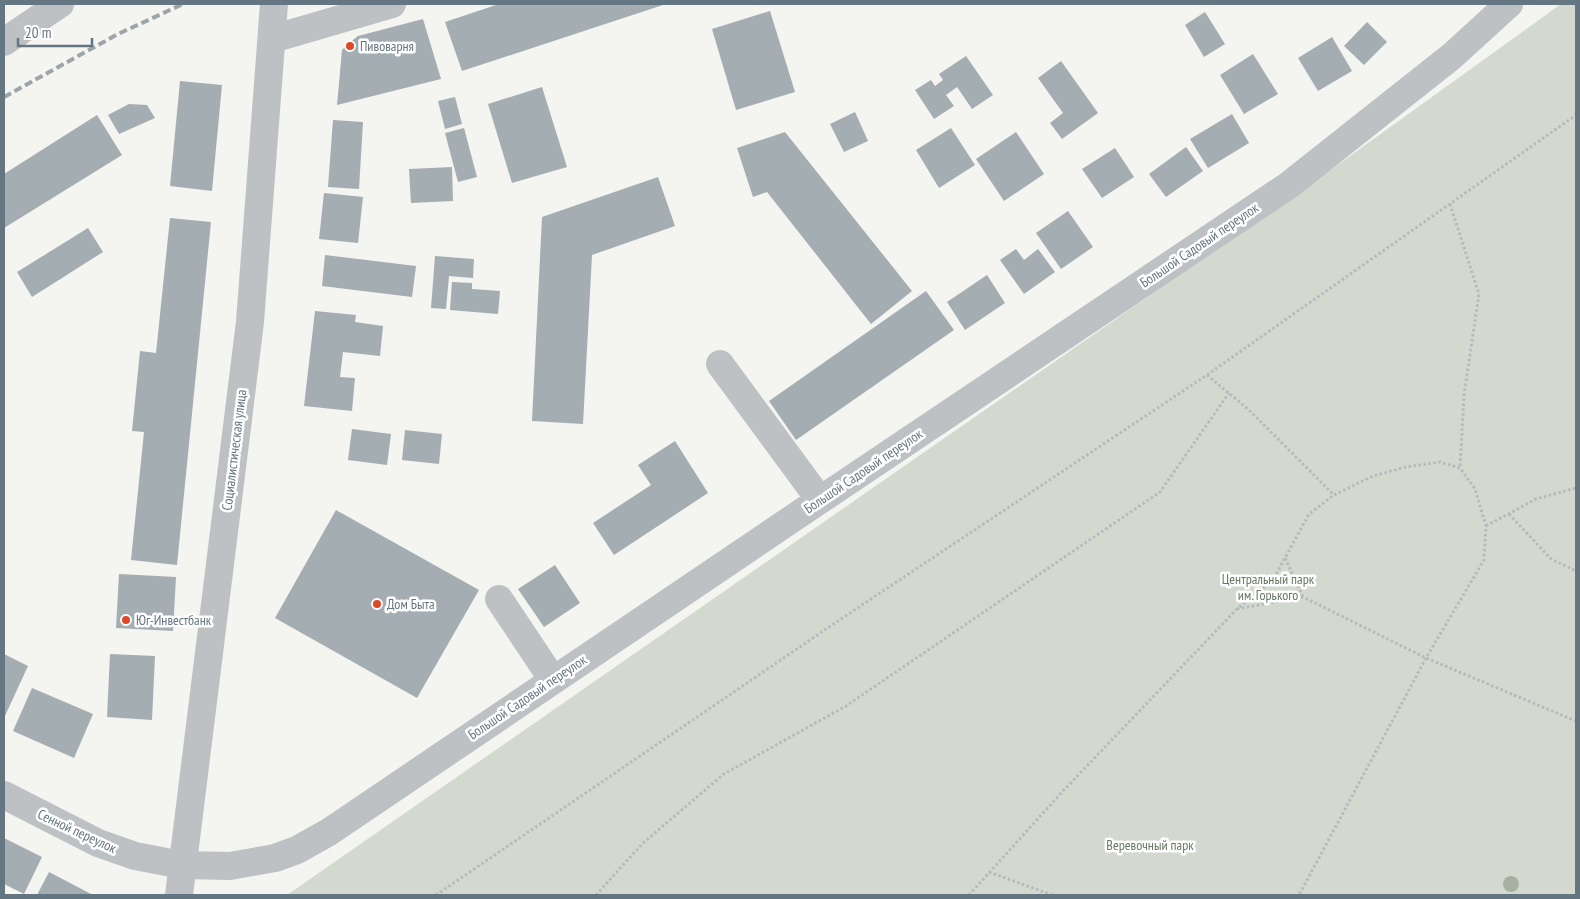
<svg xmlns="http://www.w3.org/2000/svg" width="1580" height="899" viewBox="0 0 1580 899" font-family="'PT Sans Narrow',sans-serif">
<rect width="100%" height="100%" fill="#f4f4f0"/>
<polygon fill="#d4d9d0" points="1561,4 1576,4 1576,895 287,895 1336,166"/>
<g fill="#a4adb2">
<polygon points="499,4 666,4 462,71 445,22"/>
<polygon points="770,11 795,92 736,110 712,29"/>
<polygon points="1205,12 1225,44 1204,57 1185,25"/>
<polygon points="423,19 441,79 337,105 342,50 349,43 358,36"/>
<polygon points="1367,22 1387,42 1364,65 1344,46"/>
<polygon points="1332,37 1352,71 1318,91 1298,58"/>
<polygon points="1253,54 1278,94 1244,114 1220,75"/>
<polygon points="966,56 993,95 972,109 957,87 946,95 954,106 934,119 915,90 931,80 935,86 943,80 939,74"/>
<polygon points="1061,61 1098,113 1062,139 1050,123 1063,113 1038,78"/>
<polygon points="180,81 222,85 212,191 170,186"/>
<polygon points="542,87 567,167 512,183 488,104"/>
<polygon points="455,97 462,124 445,129 438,101"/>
<polygon points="129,104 147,105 155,118 119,134 108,115"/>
<polygon points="855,112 868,141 844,152 830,124"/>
<polygon points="1232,114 1249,143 1208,168 1190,139"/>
<polygon points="97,115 122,155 4,228 4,174"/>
<polygon points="333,120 363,122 359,189 328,187"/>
<polygon points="464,128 477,177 458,182 445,133"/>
<polygon points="951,128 975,165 939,188 916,150"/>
<polygon points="785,132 912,291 871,324 767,192 753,197 737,148"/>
<polygon points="1016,132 1044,174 1004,201 976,159"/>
<polygon points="1186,147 1203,171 1166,197 1149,174"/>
<polygon points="1115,148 1134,177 1102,198 1082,169"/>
<polygon points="452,167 453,201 411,203 409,169"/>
<polygon points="658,177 675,226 592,255 583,424 532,421 542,217"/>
<polygon points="324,193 363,197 358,243 319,239"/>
<polygon points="1068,211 1093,247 1061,269 1036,233"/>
<polygon points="170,218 211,222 177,565 131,560 144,432 132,431 140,351 156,353"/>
<polygon points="88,228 103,252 32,297 17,272"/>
<polygon points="1016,249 1024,260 1038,249 1055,272 1024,294 1000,260"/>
<polygon points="325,255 416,266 412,297 322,286"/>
<polygon points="435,256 474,259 473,278 449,276 446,309 431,308"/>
<polygon points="987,275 1005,303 965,330 947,302"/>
<polygon points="452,282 472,283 472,289 500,291 498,314 450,310"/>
<polygon points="926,291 954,330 796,440 769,401"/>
<polygon points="315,311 356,315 355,322 383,326 380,356 343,352 340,377 355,378 352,411 304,406"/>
<polygon points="352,429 391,434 387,465 348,460"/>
<polygon points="405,430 442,434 439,464 402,460"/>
<polygon points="675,441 708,493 614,555 593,523 651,485 638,465"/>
<polygon points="336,510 479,590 417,698 275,618"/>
<polygon points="555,565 580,603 544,627 518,589"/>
<polygon points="119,574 176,577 173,631 116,628"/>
<polygon points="4,654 28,666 4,718"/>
<polygon points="110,654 155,656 152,720 107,717"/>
<polygon points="32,688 93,714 74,758 13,731"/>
<polygon points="4,838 42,857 24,894 4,884"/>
<polygon points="49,872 93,895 37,895"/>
</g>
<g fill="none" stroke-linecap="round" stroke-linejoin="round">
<g stroke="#b7babc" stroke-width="3" stroke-dasharray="2.5 2.5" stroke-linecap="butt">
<polyline points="1450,204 1479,294 1464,395 1460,468"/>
<polyline points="1207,375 1249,410 1334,495"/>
<polyline points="1509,514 1551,559 1576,571"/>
<polyline points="1486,526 1536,499 1576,488"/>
<polyline points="1285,558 1303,597"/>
<polyline points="1237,609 1303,597 1426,658 1576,721"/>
<polyline points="989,872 1052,895"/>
<polyline points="436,895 835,623 1207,375 1576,115"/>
<polyline points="596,895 643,843 724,774 846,706 1160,492 1229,393"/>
<polyline points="969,895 1063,791 1237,609 1273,580 1309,514 1334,495 1373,476 1406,467 1440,462 1460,468 1475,489 1486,526 1484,560 1426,658 1299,895"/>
</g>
<g stroke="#bdc1c4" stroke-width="28">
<polyline points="272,39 392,4"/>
<polyline points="4,42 60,4"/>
<polyline points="720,364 820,500"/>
<polyline points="499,599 553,680"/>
<polyline points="4,795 98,843 135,856 182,865 230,866 275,858 297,850 329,832 820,500 1289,185 1452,56 1509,4"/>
<polyline points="179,895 250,322 274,4"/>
</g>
<polyline stroke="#9ea5aa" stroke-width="4" stroke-dasharray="8 4" stroke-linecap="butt" points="4,97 118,34 183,4"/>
</g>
<circle fill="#a7b0a2" cx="1511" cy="884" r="8"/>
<g fill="#de4827" stroke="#fff" stroke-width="2">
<circle cx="350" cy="46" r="5"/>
<circle cx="377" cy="604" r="5"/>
<circle cx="126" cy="620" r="5"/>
</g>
<g text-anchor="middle" stroke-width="5" stroke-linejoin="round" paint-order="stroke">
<g font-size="14" fill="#647681" stroke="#fff" text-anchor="start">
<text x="360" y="51">Пивоварня</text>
<text x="387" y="609">Дом Быта</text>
<text x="136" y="625">Юг-Инвестбанк</text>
</g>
<g font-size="14" fill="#647681" stroke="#fff">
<text transform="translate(1199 245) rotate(-34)" y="5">Большой Садовый переулок</text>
<text transform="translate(234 450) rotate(-83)" y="5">Социалистическая улица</text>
<text transform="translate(863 471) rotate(-34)" y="5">Большой Садовый переулок</text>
<text transform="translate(527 697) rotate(-34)" y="5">Большой Садовый переулок</text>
<text transform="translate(77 831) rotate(25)" y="5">Сенной переулок</text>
</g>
<g font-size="14" fill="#687863" stroke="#fff">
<text x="1268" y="584">Центральный парк<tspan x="1268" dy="16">им. Горького</tspan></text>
<text x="1150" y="850">Веревочный парк</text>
</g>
</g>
<rect width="1580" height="899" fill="none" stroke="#647681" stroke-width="10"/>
<path d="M18 38v8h74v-8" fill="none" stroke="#647681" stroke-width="2.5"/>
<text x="25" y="38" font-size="15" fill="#647681" stroke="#ffffff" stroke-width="4" paint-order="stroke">20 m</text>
</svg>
